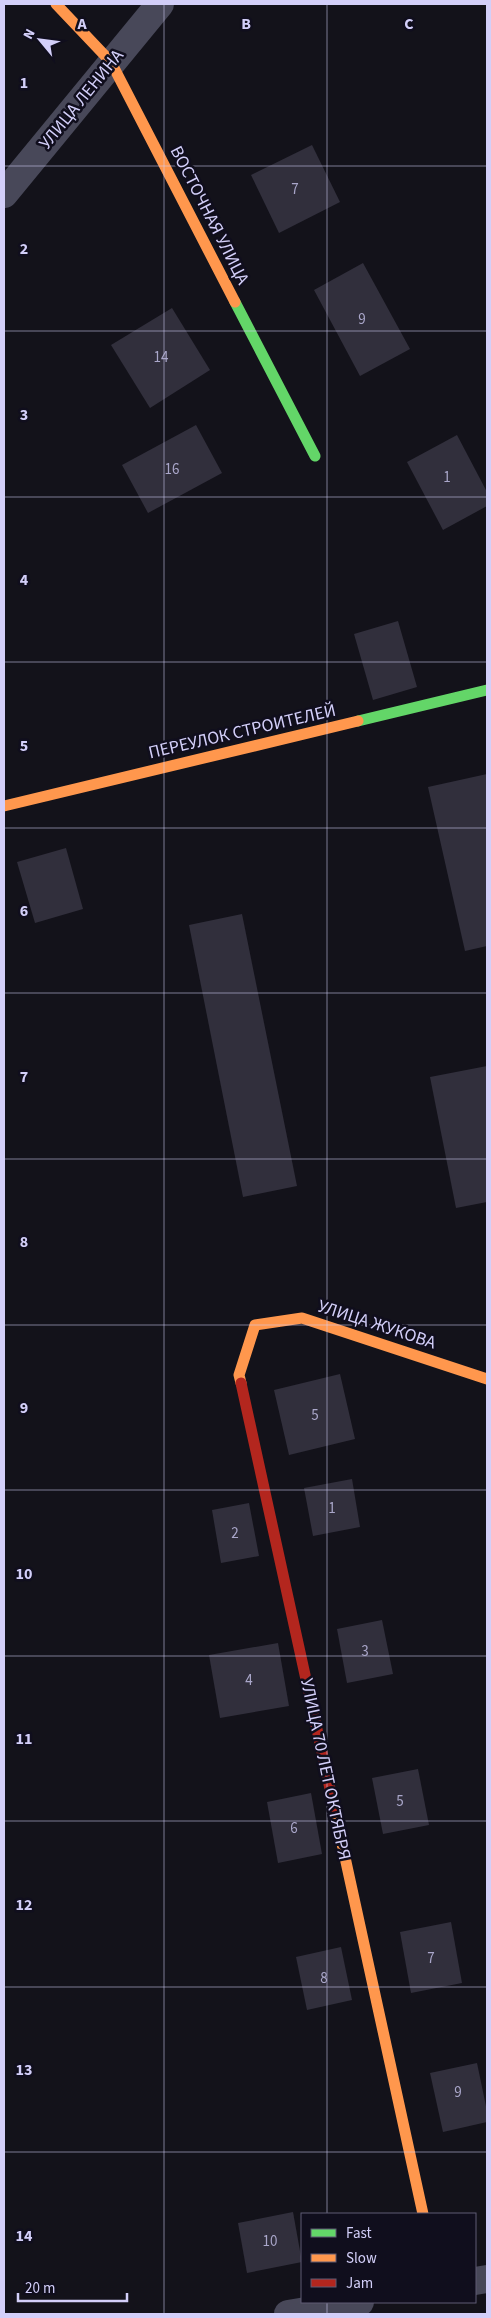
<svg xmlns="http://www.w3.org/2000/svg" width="491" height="2318" viewBox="0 0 491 2318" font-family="'Source Sans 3',sans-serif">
<rect width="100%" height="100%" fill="#13121a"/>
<g fill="#312f3c">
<polygon points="312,145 340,202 279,233 251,175"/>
<polygon points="363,263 410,349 360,376 314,290"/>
<polygon points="172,308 210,370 150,408 111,345"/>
<polygon points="196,425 222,473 148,513 122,465"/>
<polygon points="457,435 487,492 487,506 443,530 407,462"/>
<polygon points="398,621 417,687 373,700 354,634"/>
<polygon points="487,774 487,946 465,951 428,787"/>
<polygon points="66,848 83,909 35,923 17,862"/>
<polygon points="242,914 297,1186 243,1197 189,925"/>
<polygon points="487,1066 487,1202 456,1208 430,1077"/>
<polygon points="340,1374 355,1439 289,1455 274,1390"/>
<polygon points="352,1479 360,1527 313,1536 304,1488"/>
<polygon points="249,1503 259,1556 221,1563 212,1510"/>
<polygon points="382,1620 393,1674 347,1683 337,1629"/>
<polygon points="278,1643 289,1706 220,1718 209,1655"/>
<polygon points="418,1769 429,1825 383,1834 372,1778"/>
<polygon points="311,1793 322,1854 278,1863 267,1802"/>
<polygon points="451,1922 462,1983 411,1993 400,1932"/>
<polygon points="341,1947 352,2000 307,2010 296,1957"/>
<polygon points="477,2063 487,2111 487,2122 443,2132 430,2073"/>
<polygon points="293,2212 302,2262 247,2273 238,2223"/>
</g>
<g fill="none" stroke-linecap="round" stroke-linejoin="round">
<g stroke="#484859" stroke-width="28">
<polyline points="4,194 160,4"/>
<polyline points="475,2281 487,2279"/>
<polyline points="288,2314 360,2302"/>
</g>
<g stroke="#63d668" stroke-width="11">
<polyline points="235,302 315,456"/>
<polyline points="358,721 487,690"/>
</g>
<g stroke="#ff974d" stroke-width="11">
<polyline points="56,4 111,62 235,302"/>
<polyline points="4,806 358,721"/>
<polyline points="241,1383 239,1375 255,1325 302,1318 487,1379"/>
<polyline points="334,1807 423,2214"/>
</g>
<polyline stroke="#b3261e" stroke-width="11" points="241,1383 334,1807"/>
</g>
<path fill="none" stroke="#d3cff9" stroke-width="1" stroke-opacity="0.55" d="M164,4V2314M327,4V2214M4,166H487M4,331H487M4,497H487M4,662H487M4,828H487M4,993H487M4,1159H487M4,1325H487M4,1490H487M4,1656H487M4,1821H487M4,1987H487M4,2152H487M327,2302V2314"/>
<g text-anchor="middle" stroke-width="5" stroke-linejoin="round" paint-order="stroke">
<g font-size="15" fill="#aaa7ca">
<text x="295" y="194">7</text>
<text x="362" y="324">9</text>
<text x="161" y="362">14</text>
<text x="172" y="474">16</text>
<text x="447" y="482">1</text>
<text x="315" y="1420">5</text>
<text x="332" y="1513">1</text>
<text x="235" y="1538">2</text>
<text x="365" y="1656">3</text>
<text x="249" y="1685">4</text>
<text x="400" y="1806">5</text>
<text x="294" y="1833">6</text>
<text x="431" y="1963">7</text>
<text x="324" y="1983">8</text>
<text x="458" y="2097">9</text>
<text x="270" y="2246">10</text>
</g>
<g font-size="18" fill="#d3cff9" stroke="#100e1d">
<text transform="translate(81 99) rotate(-51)" y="6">УЛИЦА ЛЕНИНА</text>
<text transform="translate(210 215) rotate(63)" y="6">ВОСТОЧНАЯ УЛИЦА</text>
<text transform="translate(242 731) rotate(-13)" y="6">ПЕРЕУЛОК СТРОИТЕЛЕЙ</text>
<text transform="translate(377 1324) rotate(18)" y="6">УЛИЦА ЖУКОВА</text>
<text transform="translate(326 1769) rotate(78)" y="6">УЛИЦА 70 ЛЕТ ОКТЯБРЯ</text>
</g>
</g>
<g font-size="16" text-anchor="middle" font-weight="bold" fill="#d3cff9" stroke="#100e1d" stroke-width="5" stroke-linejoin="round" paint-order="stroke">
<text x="82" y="29">A</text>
<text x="246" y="29">B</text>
<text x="409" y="29">C</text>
<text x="24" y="88">1</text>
<text x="24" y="254">2</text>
<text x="24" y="420">3</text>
<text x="24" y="585">4</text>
<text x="24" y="751">5</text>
<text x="24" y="916">6</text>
<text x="24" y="1082">7</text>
<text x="24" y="1247">8</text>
<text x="24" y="1413">9</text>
<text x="24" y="1579">10</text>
<text x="24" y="1744">11</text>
<text x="24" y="1910">12</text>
<text x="24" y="2075">13</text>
<text x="24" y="2241">14</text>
</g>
<rect width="491" height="2318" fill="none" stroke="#d3cff9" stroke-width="10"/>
<rect x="301" y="2213" width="175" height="90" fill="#100e1d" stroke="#5e5b75"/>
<rect x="311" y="2229" width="25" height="8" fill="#63d668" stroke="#5e5b75"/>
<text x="346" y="2238" font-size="15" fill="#d3cff9">Fast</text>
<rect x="311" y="2254" width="25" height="8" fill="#ff974d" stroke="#5e5b75"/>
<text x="346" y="2263" font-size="15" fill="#d3cff9">Slow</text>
<rect x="311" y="2279" width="25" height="8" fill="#b3261e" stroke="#5e5b75"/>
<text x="346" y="2288" font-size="15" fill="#d3cff9">Jam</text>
<g transform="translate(40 40) rotate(299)" stroke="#100e1d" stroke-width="4" paint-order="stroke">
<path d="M0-4L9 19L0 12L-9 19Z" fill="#d3cff9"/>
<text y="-8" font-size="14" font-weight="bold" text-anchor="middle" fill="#d3cff9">N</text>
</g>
<path d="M18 2293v8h109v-8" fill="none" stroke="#d3cff9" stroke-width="2.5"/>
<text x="25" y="2293" font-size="15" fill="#d3cff9" stroke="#100e1d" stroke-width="4" paint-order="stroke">20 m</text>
</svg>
